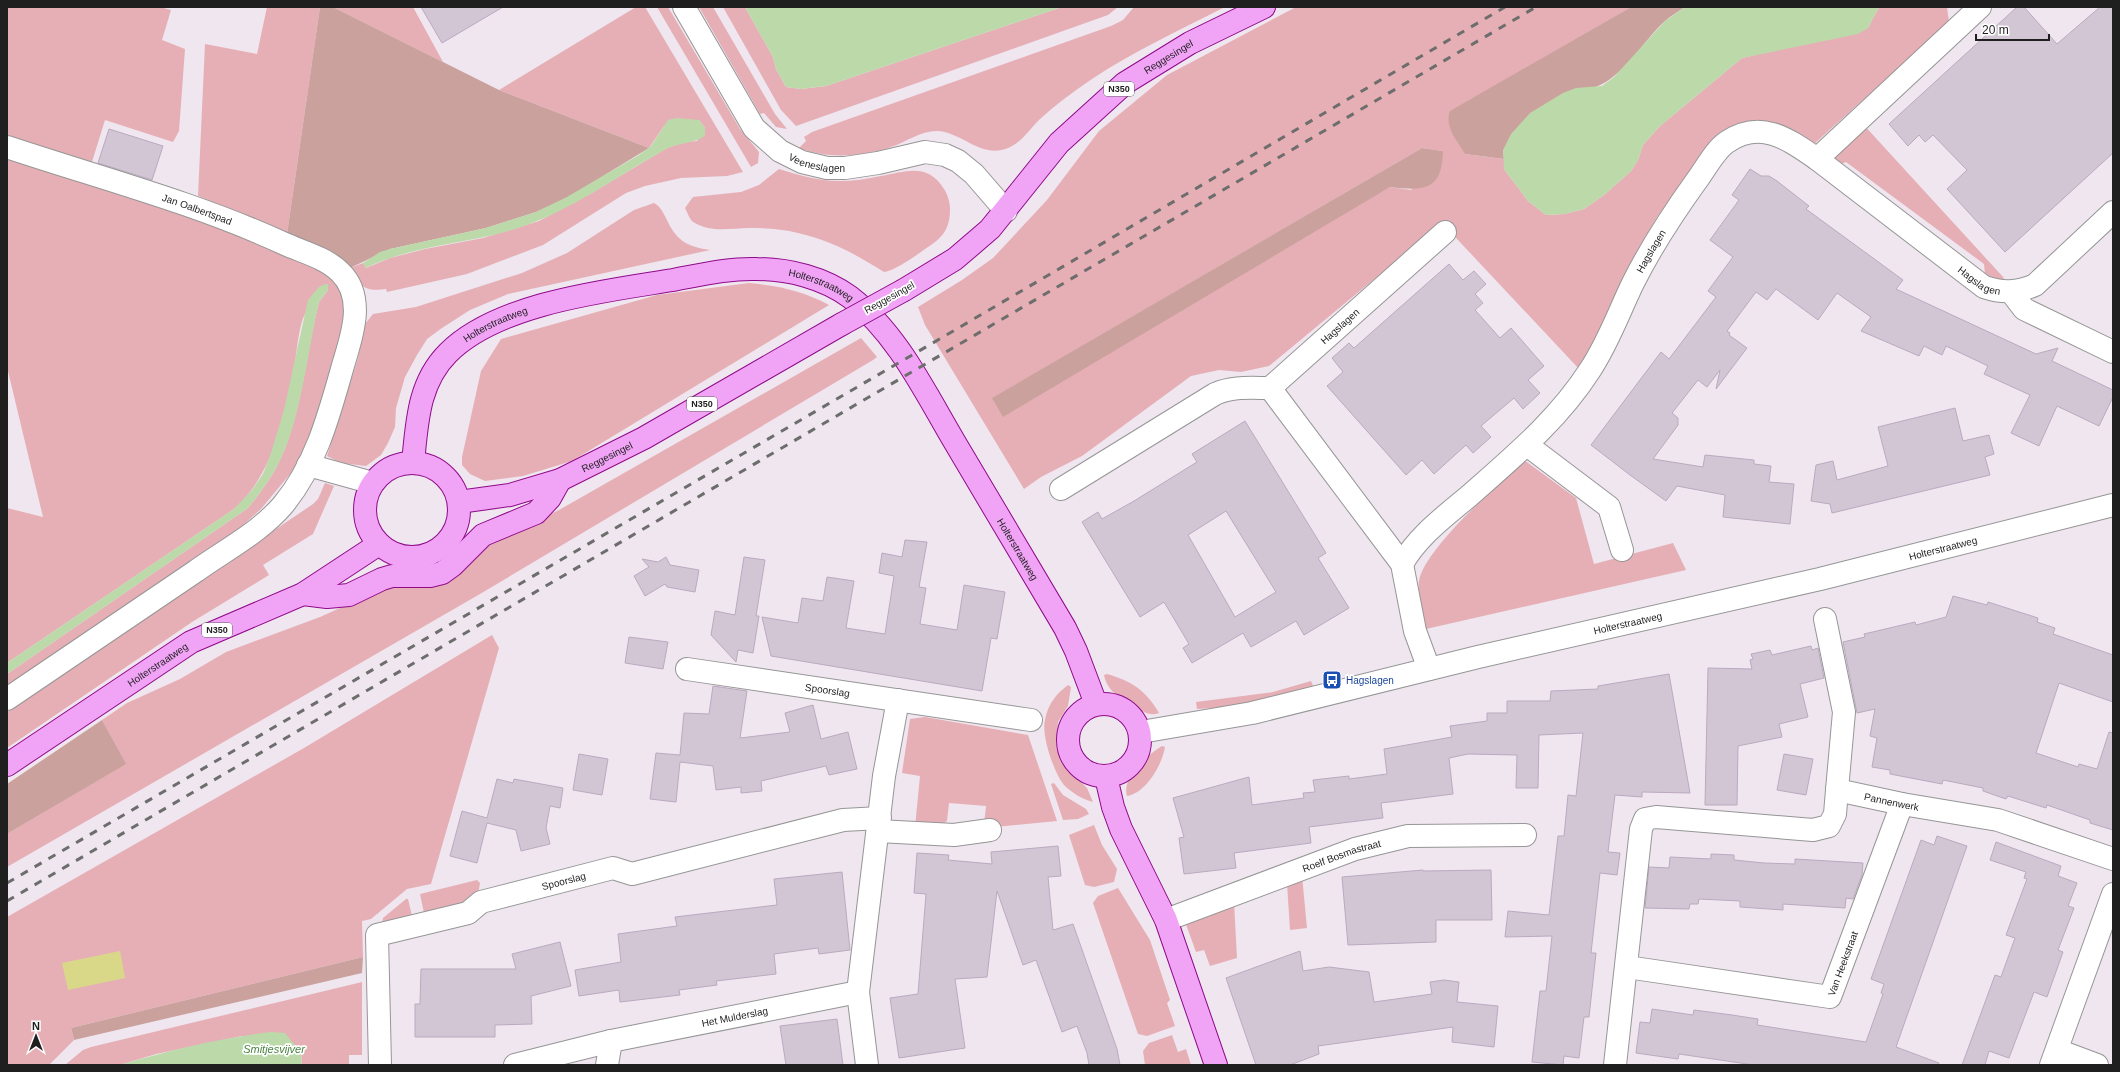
<svg xmlns="http://www.w3.org/2000/svg" width="2120" height="1072" viewBox="0 0 2120 1072" font-family="Helvetica,sans-serif">
<rect width="100%" height="100%" fill="#efe6ef"/>
<g fill="#e6afb5" fill-rule="evenodd">
<polygon points="7,7 160,7 171,10 162,40 185,49 179,131 173,142 105,120 91,165 7,136"/>
<polygon points="267,7 320,7 287,234 198,196 205,44 257,54"/>
<polygon points="333,7 413,7 443,62"/>
<path d="M636,7H645L743,172L727,176L681,178L645,186L626,193L543,245L467,274L387,292L386,289C365,292 360,287 350,268L363,263L366,268L390,258L425,249L483,238L539,221L590,194L667,148L685,142L697,141L705,128L699,120L664,126L649,148L499,90Z"/>
<polygon points="657,7 668,7 740,129 759,152 758,163 751,167"/>
<polygon points="699,7 713,7 775,114 787,129 776,127 764,113 760,114"/>
<polygon points="723,7 745,7 773,57 776,69 786,87 801,89 826,86 1062,7 1118,7 1108,15 796,126 781,110"/>
<path d="M1134,7H1225C1180,30 1134,51 1092,79C1073,92 1055,105 1039,120C1029,130 1022,142 1008,148C981,159 962,132 937,131C920,131 906,142 891,147C863,157 827,159 799,148L806,141L804,137L812,132L1111,26L1123,20Z"/>
<path d="M1296,7H1631L1450,112L1465,154L1504,159V169L1528,201L1546,215L1564,214L1584,209L1604,195L1631,171L1638,160L1643,145L1660,126L1742,58L1868,28L1879,7H1947L1949,22L1814,144L1780,124L1757,121L1714,139L1704,149L1694,167L1657,217L1629,266L1580,370L1442,223L1269,366L1241,372L1219,370L1191,376L1082,456L1041,477L1024,489L925,325L918,307L962,280L993,258L1047,200L1099,131L1167,75ZM1422,148L1443,151L1411,190L1390,187L993,398Z"/>
<polygon points="1862,123 2004,278 2001,281 1985,274 1984,264 1980,261 1846,162 1837,166 1832,158"/>
<path d="M7,153L186,215L299,258L334,276L348,305L327,402L300,462L261,509L231,536L7,686V674L248,508C258,496 268,482 276,468C301,422 306,353 319,302L328,290V284C320,294 309,305 304,316C299,327 297,349 295,362C285,413 275,473 234,509L7,663V508L43,517L7,367Z"/>
<path d="M779,169C799,175 818,181 839,181C853,181 867,179 881,176C906,172 927,162 944,189C948,195 950,203 950,210C950,225 945,236 931,245C919,253 897,270 884,272C857,255 830,240 798,233C782,229 766,228 749,228C731,228 712,233 695,223C690,221 688,214 685,208L693,197L741,192L759,185Z"/>
<path d="M654,203C661,207 662,211 666,218C676,240 685,246 710,250L508,294L470,310L442,328L427,339L417,355L405,377L396,408L395,427L388,443L381,455L366,466L341,463L327,456L358,358L365,324L373,314L416,307L522,273L567,253L634,210Z"/>
<path d="M749,283C779,286 803,291 829,305L572,461L523,476L485,481L470,474L462,465V457L481,371L501,339L657,295Z"/>
<polygon points="861,338 877,357 873,360 480,594 7,867 7,834 125,764 102,720 127,703 180,679 226,652 320,617 559,510"/>
<path d="M1524,460L1576,498L1594,564L1673,543L1686,570L1426,629C1425,618 1417,590 1419,581C1424,549 1499,484 1524,460Z"/>
<polygon points="325,483 334,486 313,534 263,565 269,575 192,622 7,748 7,712 313,504 318,499"/>
<polygon points="492,635 499,648 431,884 407,889 371,919 362,921 363,957 71,1028 74,1040 49,1065 7,1065 7,917 304,748"/>
<path d="M1107,674C1131,681 1146,690 1159,713C1146,718 1136,706 1127,700C1123,698 1117,696 1113,692C1109,688 1105,681 1104,675Z"/>
<polygon points="1311,681 1314,688 1258,705 1197,709 1196,702 1273,692"/>
<path d="M1068,685L1071,687L1068,706L1058,722L1056,744L1063,764L1087,788L1093,802C1082,799 1072,793 1064,785C1054,773 1041,735 1045,720C1048,704 1056,694 1068,685Z"/>
<polygon points="925,717 1028,735 1057,821 995,827 984,824 986,806 949,803 947,821 936,829 915,827 920,776 902,773 910,719"/>
<path d="M1162,746L1165,747C1162,765 1146,793 1127,796C1121,778 1148,754 1162,746Z"/>
<polygon points="1054,783 1063,795 1086,809 1089,814 1078,819 1063,820 1051,784"/>
<polygon points="1094,825 1102,845 1117,869 1114,882 1094,887 1085,885 1069,835"/>
<polygon points="1302,876 1307,928 1290,930 1287,883"/>
<polygon points="477,880 480,883 478,895 469,902 424,913 420,894"/>
<polygon points="1118,888 1150,940 1170,1000 1167,1003 1175,1026 1147,1036 1138,1034 1093,903 1098,896"/>
<polygon points="406,899 408,899 412,916 382,924 383,918"/>
<polygon points="1234,902 1237,958 1210,966 1204,950 1196,952 1184,919"/>
<polygon points="362,982 362,1055 349,1055 349,1065 302,1065 301,1053 242,1036 156,1054 120,1065 65,1065 83,1050 91,1047"/>
<polygon points="1172,1035 1178,1052 1186,1049 1191,1065 1145,1065 1143,1051 1149,1043"/>
</g>
<g fill="#cba19d">
<polygon points="320,7 333,7 499,90 649,148 567,198 536,212 486,228 390,249 350,268 287,234"/>
<path d="M1631,7H1685C1678,12 1670,16 1664,22C1643,41 1619,83 1591,88L1503,150L1504,159L1465,154C1457,140 1444,127 1450,111Z"/>
<path d="M1422,148L1443,151C1442,191 1424,191 1390,187L1003,417L992,398Z"/>
<polygon points="102,720 126,764 7,834 7,784"/>
<polygon points="363,957 362,973 74,1040 71,1028"/>
</g>
<polygon fill="#d9d889" points="120,951 125,978 68,990 62,963"/>
<g fill="#bcdaa9">
<polygon points="745,7 1062,7 826,86 801,89 786,87 776,69 773,57"/>
<polygon points="1685,7 1879,7 1868,28 1858,34 1742,58 1660,126 1643,145 1638,160 1631,171 1604,195 1584,209 1564,214 1546,215 1528,201 1504,169 1503,150 1511,134 1530,113 1563,93 1576,88 1602,86 1614,77 1665,21"/>
<path d="M677,118L699,120L705,128V135C699,143 676,143 666,149C617,176 571,211 518,228C469,244 411,245 366,268L363,263L380,252L390,249L486,228L536,212L567,197L639,155L651,146L668,120Z"/>
<path d="M325,284H328V290L319,302C307,352 301,424 276,468C268,482 258,496 248,508L7,674V663L234,509L252,490L263,474L270,456L284,410L308,300L319,287Z"/>
<path d="M271,1032L285,1033L301,1053L302,1065H120C170,1050 220,1038 271,1032Z"/>
</g>
<g fill="#d2c6d5" stroke="#bba9c0" fill-rule="evenodd">
<polygon points="421,7 503,7 442,43"/>
<polygon points="2017,7 2024,7 2057,44 2100,7 2113,7 2113,153 2005,252 1947,189 1967,170 1933,135 1925,142 1919,135 1908,146 1889,124"/>
<polygon points="109,129 163,146 152,180 98,163"/>
<polygon points="1750,169 1761,176 1769,176 1777,181 1809,206 1806,209 1903,280 1896,289 2036,354 2058,348 2052,361 2113,390 2113,397 2099,426 2057,406 2039,446 2011,433 2030,395 1984,374 1988,366 1946,346 1942,355 1924,346 1919,356 1861,331 1871,317 1837,293 1818,320 1776,289 1767,300 1756,292 1727,331 1730,333 1729,335 1747,348 1716,389 1720,370 1707,387 1698,380 1672,413 1678,418 1678,425 1653,459 1703,467 1705,455 1754,460 1754,464 1771,466 1769,482 1794,484 1790,524 1723,517 1725,495 1677,486 1666,501 1630,475 1591,445 1661,352 1669,359 1716,297 1708,291 1733,257 1710,240 1739,200 1732,195"/>
<polygon points="1449,264 1463,280 1474,271 1486,284 1475,294 1483,303 1475,310 1500,338 1511,328 1544,366 1528,380 1540,393 1523,409 1514,398 1481,426 1491,437 1473,453 1466,445 1434,474 1422,460 1406,475 1327,386 1343,372 1332,358 1349,343 1354,348"/>
<polygon points="1955,408 1963,441 1989,435 1994,454 1985,457 1990,475 1832,513 1830,504 1811,501 1816,465 1833,461 1837,480 1888,466 1878,427"/>
<path d="M1245,421L1326,553L1318,558L1349,608L1304,635L1296,621L1251,647L1243,633L1192,663L1183,648L1189,644L1164,602L1140,617L1082,522L1098,512L1102,519L1134,501L1197,462L1192,454ZM1226,511L1276,592L1235,617L1188,535Z"/>
<polygon points="905,540 927,542 919,587 926,588 920,624 957,630 964,585 1005,592 997,639 991,638 982,691 771,656 762,617 798,623 802,598 823,601 827,577 854,581 846,628 885,634 894,576 879,573 882,553 902,557"/>
<polygon points="666,557 670,565 699,570 695,592 667,587 665,584 645,596 634,576 649,567 642,559 658,562"/>
<polygon points="744,557 765,560 756,616 759,616 753,653 738,650 736,662 711,635 715,611 735,615"/>
<polygon points="1953,596 1987,605 1988,602 2038,618 2037,622 2055,628 2053,634 2113,655 2113,702 2059,683 2036,753 2078,767 2079,764 2097,769 2109,732 2113,733 2113,830 2090,823 2090,820 2047,805 2046,808 2008,796 2006,799 1983,791 1983,788 1943,780 1942,784 1890,774 1890,770 1872,767 1877,738 1870,736 1875,709 1857,713 1843,642 1865,637 1864,634 1915,622 1916,625 1946,617"/>
<polygon points="629,637 668,642 663,669 625,663"/>
<polygon points="1811,646 1812,650 1818,648 1824,678 1800,684 1808,717 1779,724 1782,737 1738,746 1737,805 1705,805 1708,668 1752,669 1750,660 1753,659 1751,654 1770,650 1772,655"/>
<polygon points="1669,674 1690,793 1642,792 1642,797 1615,795 1608,852 1620,853 1617,875 1600,873 1591,953 1596,953 1589,1017 1584,1017 1579,1058 1564,1056 1563,1065 1532,1062 1540,991 1546,991 1552,936 1505,937 1508,911 1549,915 1558,836 1564,836 1568,795 1576,796 1583,733 1539,735 1538,788 1516,788 1517,755 1468,754 1449,758 1453,794 1381,803 1383,818 1309,827 1311,843 1234,853 1236,868 1184,874 1179,838 1184,837 1173,798 1249,777 1252,805 1304,798 1303,793 1315,792 1313,780 1349,776 1349,779 1387,774 1384,749 1452,737 1450,726 1487,721 1487,713 1507,713 1507,701 1550,701 1551,691 1598,689 1598,686"/>
<polygon points="713,686 747,691 740,738 790,732 785,713 813,705 821,739 848,732 857,769 829,775 826,766 761,781 762,791 741,793 741,787 716,790 713,766 680,762 676,802 650,799 656,753 680,755 684,713 709,714"/>
<polygon points="579,754 608,759 602,795 573,790"/>
<polygon points="1784,754 1813,759 1806,795 1777,790"/>
<polygon points="497,779 513,783 514,779 563,788 560,808 550,806 546,828 550,844 521,851 516,830 487,823 477,863 450,856 462,811 487,818"/>
<polygon points="1937,836 1967,846 1896,1047 1939,1063 1938,1065 1754,1065 1679,1054 1678,1059 1636,1053 1640,1022 1650,1023 1652,1009 1693,1015 1694,1010 1732,1015 1758,1019 1757,1025 1866,1042 1883,994 1881,993 1884,984 1871,979 1921,840 1934,845"/>
<polygon points="1996,842 2061,866 2058,876 2077,883 2068,906 2074,908 2058,950 2063,952 2047,997 2034,992 2009,1058 1989,1051 1985,1065 1962,1065 1995,975 2001,977 2015,938 2006,935 2027,879 2024,878 2026,872 1990,860"/>
<polygon points="1058,846 1061,876 1048,877 1053,930 1073,924 1117,1049 1120,1065 1089,1065 1087,1053 1077,1026 1062,1032 1036,960 1023,965 997,891 987,977 955,979 965,1048 899,1058 890,998 918,994 926,894 914,893 917,853 949,855 948,860 992,864 991,852"/>
<polygon points="1711,854 1734,855 1734,860 1764,863 1795,864 1795,859 1863,863 1862,875 1853,899 1846,898 1845,908 1783,904 1783,910 1740,907 1740,901 1699,899 1698,904 1690,904 1689,909 1645,908 1649,867 1669,868 1670,857 1711,859"/>
<polygon points="1423,870 1423,871 1491,870 1492,920 1436,920 1436,942 1348,945 1342,877"/>
<polygon points="842,872 850,950 819,954 818,948 774,954 776,974 716,981 717,985 679,990 680,995 620,1002 619,990 579,996 575,970 621,962 618,934 677,926 675,917 777,905 774,879"/>
<polygon points="560,942 571,986 531,996 532,1024 495,1025 495,1037 415,1037 415,1004 420,1004 421,969 516,969 512,954"/>
<polygon points="1300,951 1303,971 1329,967 1369,972 1374,1002 1432,994 1430,982 1444,980 1459,982 1457,1002 1498,1006 1494,1047 1452,1042 1453,1027 1318,1046 1319,1054 1290,1065 1256,1065 1226,978"/>
<polygon points="837,1019 843,1065 786,1065 780,1026"/>
</g>
<g fill="none" stroke-linecap="round" stroke-linejoin="round">
<g stroke="#969696" stroke-width="24">
<g id="minor">
<path id="s1" d="M684,7L754,128L780,151L802,162L827,168H845L878,163L925,152L945,155L958,161L974,174L1006,211"/>
<path id="s2" d="M7,147C100,178 196,203 285,244C303,252 326,258 340,272C365,296 353,333 344,362C330,411 317,464 283,505C259,533 225,550 196,571C133,614 70,657 7,699"/>
<polyline points="1817,159 1980,7"/>
<polyline points="2011,292 2024,309 2113,352"/>
<polyline points="1270,388 1402,564 1415,631 1429,669"/>
<polyline points="1527,445 1609,507 1622,550"/>
<polyline points="308,465 373,483"/>
<path id="s3" d="M1061,489L1215,394C1232,386 1251,388 1270,388L1445,232"/>
<path id="s4" d="M1402,564C1418,536 1444,517 1469,496C1513,457 1558,420 1590,370C1608,343 1619,312 1633,283C1651,247 1674,212 1697,180C1706,168 1715,150 1727,142C1761,119 1788,139 1817,159L1984,287C2002,293 2017,293 2035,285L2113,212"/>
<path id="s5" d="M1825,619L1844,712L1837,790L1902,804L1998,820L2113,859"/>
<path id="s6" d="M687,669L1031,720"/>
<path id="s7" d="M1141,732L1252,713L1478,657L1820,579L2113,505"/>
<polyline points="878,831 954,835 990,830"/>
<path id="s8" d="M1166,920L1355,849L1408,836L1525,835"/>
<path id="s9" d="M1627,967L1830,997L1902,804"/>
<polyline points="2057,1050 2097,1065"/>
<path id="s10" d="M380,1065L377,935L468,913L481,902L613,868L632,874L843,820L880,818"/>
<path id="s11" d="M515,1065L611,1041L858,992"/>
<polyline points="607,1065 611,1041"/>
<polyline points="867,1065 858,992 884,776 898,700"/>
<polyline points="1615,1065 1641,829 1645,819 1656,817 1813,830 1829,826 1835,814 1837,790"/>
<polyline points="2051,1065 2113,894"/>
</g>
</g>
<g stroke="#8f0a8a" stroke-width="24">
<g id="major">
<path id="s12" d="M904,290L955,259L990,229L1059,143L1125,83L1190,43L1264,7"/>
<path id="s13" d="M413,463C417,423 418,383 448,353C498,303 605,291 673,280C700,275 729,268 757,269C789,269 824,278 850,297C897,333 925,392 954,441C991,504 1028,566 1065,628L1076,651L1096,704"/>
<circle cx="412" cy="510" r="47"/>
<path id="s14" d="M459,502L510,495L560,480L644,438L842,324"/>
<polyline points="303,594 327,597 349,595 382,579 392,576 430,576 442,573 453,565 483,535 536,513 550,498 560,480"/>
<circle cx="1104" cy="740" r="36"/>
<path id="s15" d="M7,765L191,642L303,594L379,544"/>
<polyline points="1106,777 1113,807 1121,829 1166,920 1216,1065"/>
</g>
</g>
<use href="#minor" stroke="#fff" stroke-width="22"/>
<use href="#major" stroke="#f1a4f6" stroke-width="22"/>
<g stroke="#6d6d6d" stroke-width="3" stroke-dasharray="8 8" stroke-linecap="butt">
<polyline points="7,883 943,337 1505,7"/>
<polyline points="7,901 1536,7"/>
</g>
<g stroke="#8f0a8a" stroke-width="24" stroke-linecap="butt">
<polyline id="major-bridge" points="842,324 904,290"/>
</g>
<use href="#major-bridge" stroke="#f1a4f6" stroke-width="22"/>
</g>
<defs>
<g id="bus-square" transform="scale(1)"><rect x="-9" y="-9" width="18" height="18" rx="4" fill="#1a4fb4" stroke="#fff"/><path d="M-5-6H5V4H4V6H2V4H-2V6H-4V4H-5ZM-3.5-4V0h7V-4ZM-3.5 1.2v1.5H-2V1.2ZM2 1.2v1.5H3.5V1.2Z" fill="#fff"/></g>
</defs>
<g fill-rule="evenodd">
<use href="#bus-square" x="1332" y="680"/>
</g>
<g text-anchor="middle" stroke-width="3.5" stroke-linejoin="round" paint-order="stroke">
<g fill="#fff" stroke="#626262" stroke-width="1">
<rect x="1104" y="82" width="30" height="14" rx="3"/>
<rect x="687" y="397" width="30" height="14" rx="3"/>
<rect x="202" y="623" width="30" height="14" rx="3"/>
</g>
<g font-size="9" font-weight="bold" fill="#1f1f1f">
<text x="1119" y="92">N350</text>
<text x="702" y="407">N350</text>
<text x="217" y="633">N350</text>
</g>
<g font-size="10" fill="#1f1f1f" stroke="#fff">
<text dy="4" stroke="none"><textPath href="#s12" startOffset="356">Reggesingel</textPath></text>
<text dy="4" stroke="none"><textPath href="#s1" startOffset="214">Veeneslagen</textPath></text>
<text dy="4" stroke="none"><textPath href="#s2" startOffset="200">Jan Oalbertspad</textPath></text>
<text dy="4" stroke="none"><textPath href="#s4" startOffset="405">Hagslagen</textPath></text>
<text dy="4" stroke="none"><textPath href="#s4" startOffset="841">Hagslagen</textPath></text>
<text dy="4" stroke="none"><textPath href="#s13" startOffset="510">Holterstraatweg</textPath></text>
<text transform="translate(889 297) rotate(-29)" y="4">Reggesingel</text>
<text dy="4" stroke="none"><textPath href="#s13" startOffset="174">Holterstraatweg</textPath></text>
<text dy="4" stroke="none"><textPath href="#s3" startOffset="330">Hagslagen</textPath></text>
<text dy="4" stroke="none"><textPath href="#s14" startOffset="156">Reggesingel</textPath></text>
<text dy="4" stroke="none"><textPath href="#s7" startOffset="823">Holterstraatweg</textPath></text>
<text dy="4" stroke="none"><textPath href="#s13" startOffset="846">Holterstraatweg</textPath></text>
<text dy="4" stroke="none"><textPath href="#s7" startOffset="499">Holterstraatweg</textPath></text>
<text dy="4" stroke="none"><textPath href="#s15" startOffset="181">Holterstraatweg</textPath></text>
<text dy="4" stroke="none"><textPath href="#s6" startOffset="142">Spoorslag</textPath></text>
<text dy="4" stroke="none"><textPath href="#s5" startOffset="229">Pannenwerk</textPath></text>
<text dy="4" stroke="none"><textPath href="#s8" startOffset="187">Roelf Bosmastraat</textPath></text>
<text dy="4" stroke="none"><textPath href="#s10" startOffset="326">Spoorslag</textPath></text>
<text dy="4" stroke="none"><textPath href="#s9" startOffset="241">Van Heekstraat</textPath></text>
<text dy="4" stroke="none"><textPath href="#s11" startOffset="225">Het Mulderslag</textPath></text>
</g>
<g font-size="10" fill="#164399" stroke="#fff" text-anchor="start">
<text x="1346" y="684">Hagslagen</text>
</g>
<g font-size="11" font-style="italic" fill="#498241" stroke="#fff">
<text x="274" y="1053">Smitjesvijver</text>
</g>
</g>
<rect width="2120" height="1072" fill="none" stroke="#1f1f1f" stroke-width="16"/>
<g transform="translate(36 1036)" stroke="#ffffff" stroke-width="3" paint-order="stroke">
<path d="M0-3L7 15L0 10L-7 15Z" fill="#1f1f1f"/>
<text y="-6" font-size="11" font-weight="bold" text-anchor="middle" fill="#1f1f1f">N</text>
</g>
<path d="M1976 34v6h73v-6" fill="none" stroke="#1f1f1f" stroke-width="2"/>
<text x="1982" y="34" font-size="12" fill="#1f1f1f" stroke="#ffffff" stroke-width="3" paint-order="stroke">20 m</text>
</svg>
